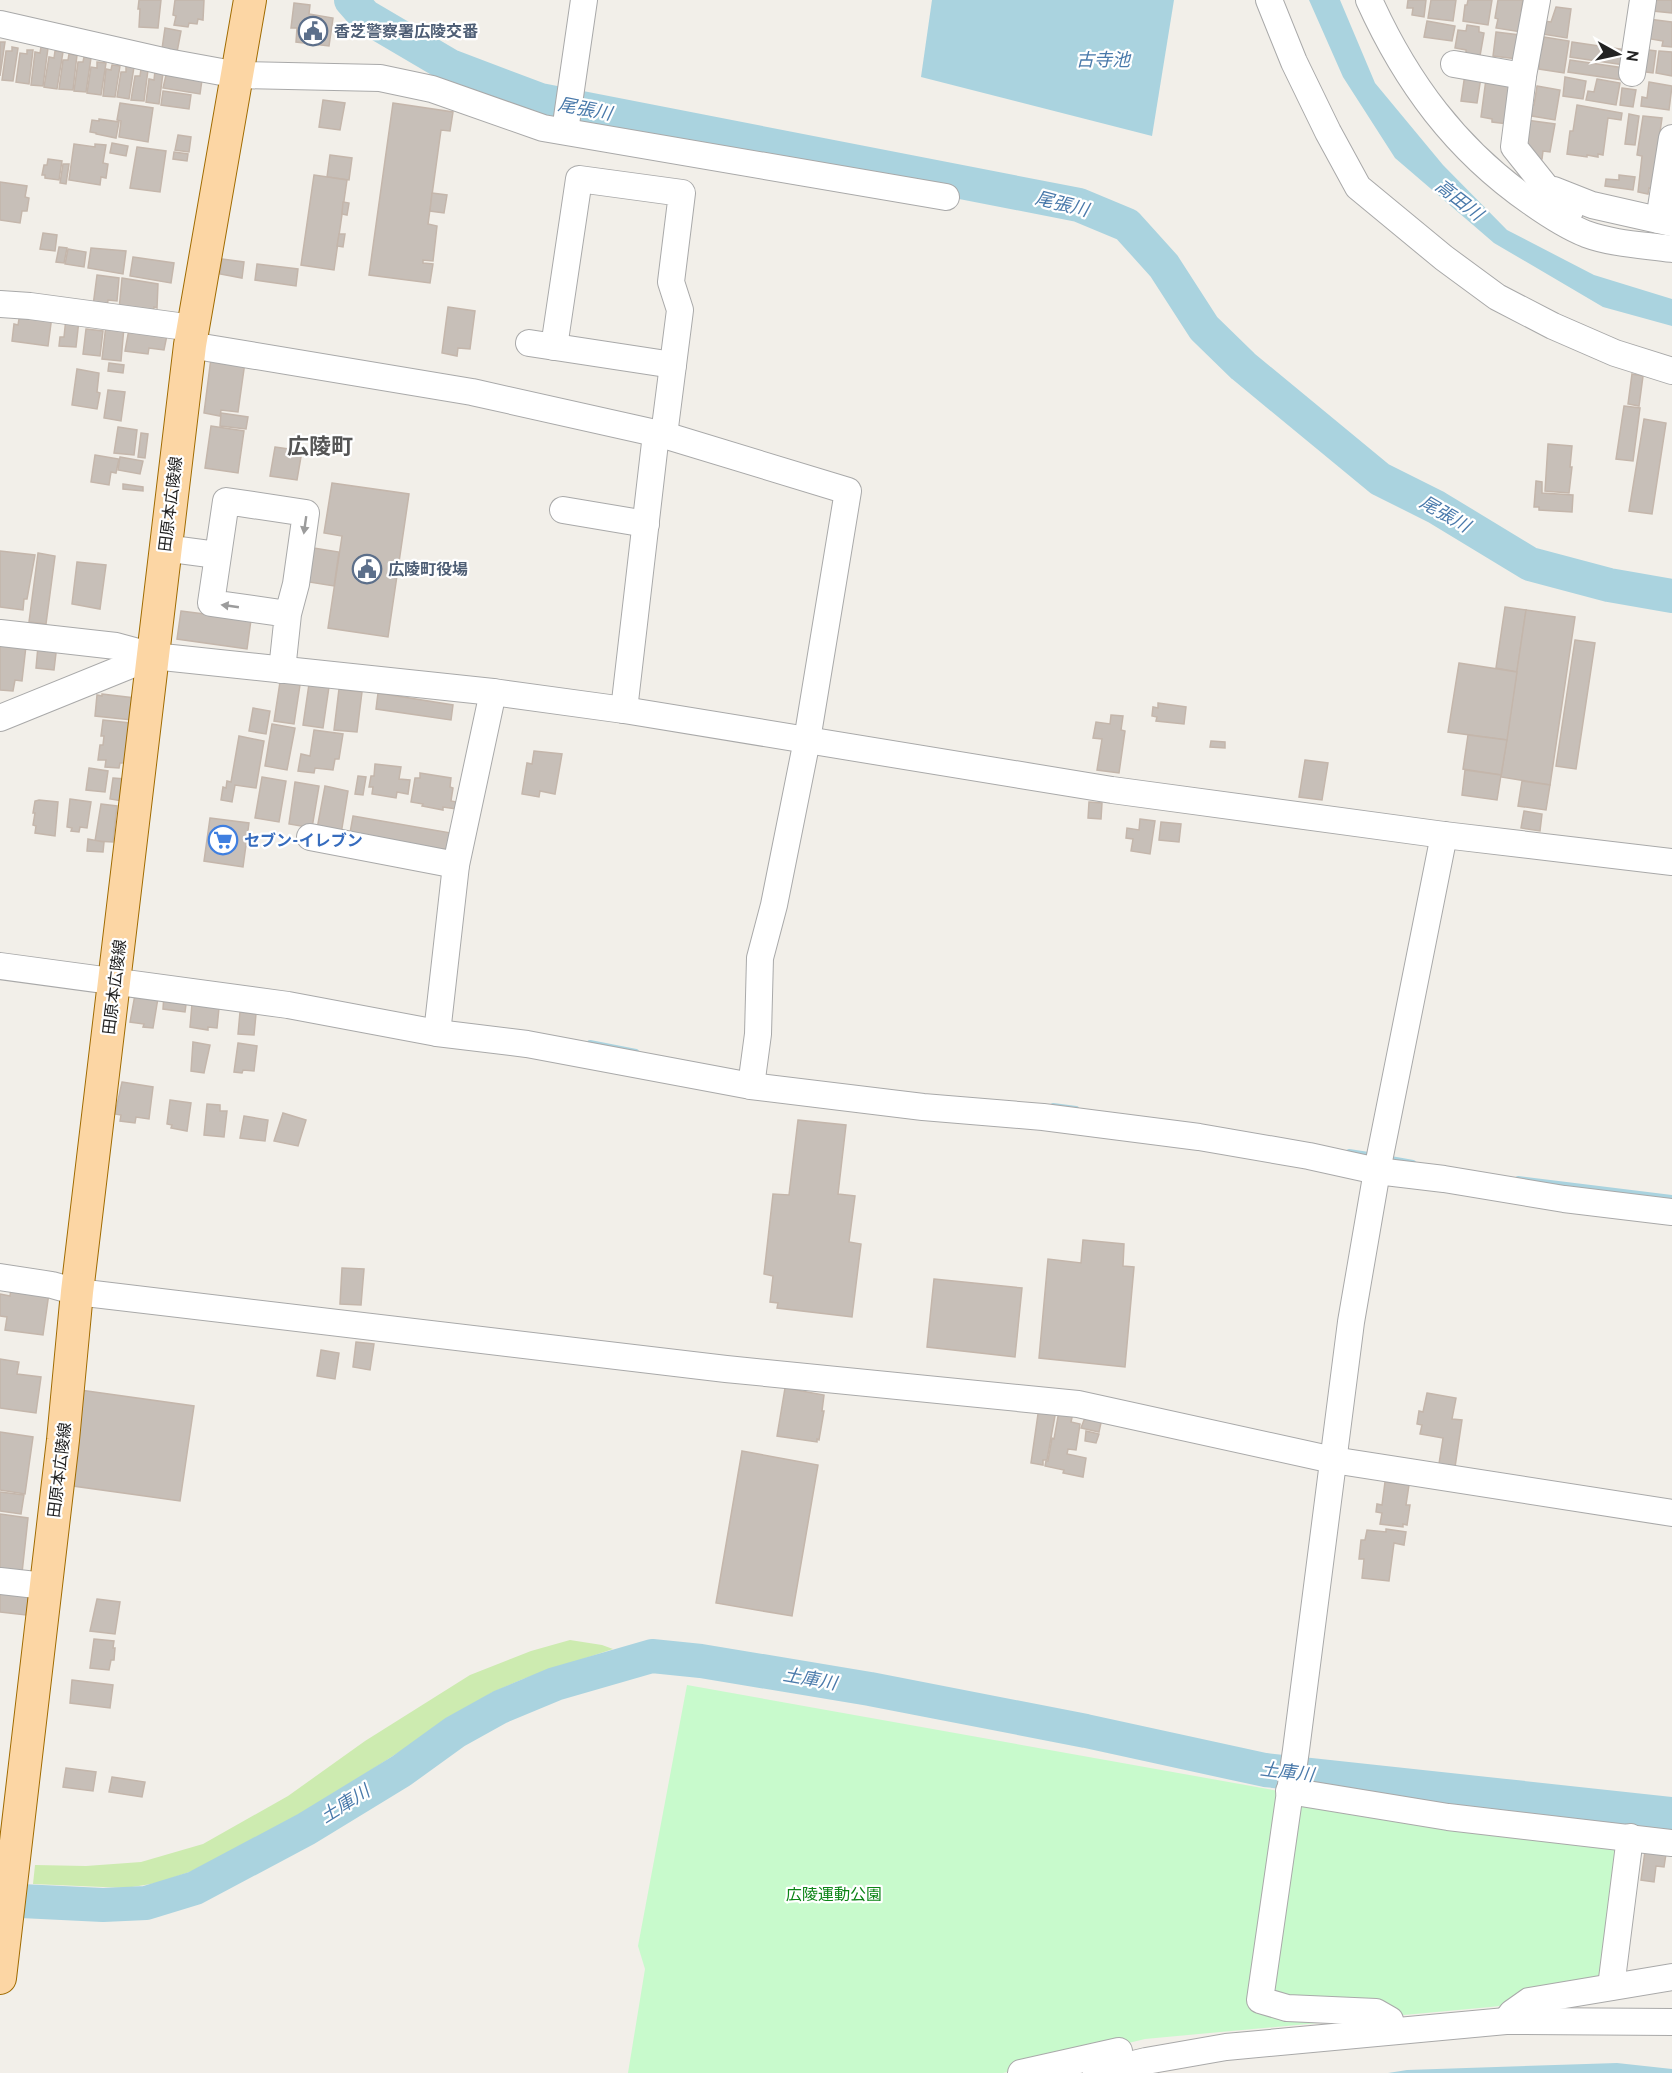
<svg xmlns="http://www.w3.org/2000/svg" width="1672" height="2073" viewBox="0 0 1672 2073" font-family="Overpass,'Noto Sans JP',sans-serif">
<rect width="100%" height="100%" fill="#f2efe9"/>
<polygon fill="#cdebb0" points="570,1640 602,1645 613,1649 523,1679 491,1693 276,1831 216,1863 157,1883 126,1888 33,1884 35,1865 86,1866 141,1862 203,1844 288,1796 365,1741 470,1675 531,1651"/>
<polygon fill="#c8facc" points="687,1685 1290,1793 1635,1826 1621,1993 1490,2007 1145,2039 1003,2073 628,2073 645,1969 638,1946"/>
<g fill="#aad3df">
<polygon points="932,0 1174,0 1152,136 921,77"/>
<polygon points="1309,0 1340,0 1375,83 1443,165 1507,230 1594,275 1672,299 1672,326 1603,307 1494,243 1395,158 1343,77"/>
<polygon points="1617,2063 1672,2069 1672,2073 1388,2073 1407,2070"/>
</g>
<g fill="none" stroke-linecap="round" stroke-linejoin="round">
<g stroke="#aad3df" stroke-width="6">
<polyline points="590,1043 636,1052"/>
<polyline points="1053,1106 1076,1109"/>
<polyline points="1349,1152 1375,1156"/>
<polyline points="1385,1158 1413,1163"/>
<polyline points="1518,1179 1672,1198"/>
</g>
<g stroke="#aad3df" stroke-width="34">
<polyline points="351,0 365,16 450,66 540,100 1079,205 1127,225 1164,266 1204,328 1243,366 1380,479 1436,507 1530,564 1609,585 1672,596"/>
<polyline points="0,1900 103,1905 146,1903 195,1888 306,1829 401,1771 455,1732 500,1707 555,1684 652,1656 701,1661 870,1689 1086,1731 1265,1770 1672,1814"/>
</g>
</g>
<g fill="#c7bfb8" stroke="#c4b6ab" stroke-width="1.5">
<polygon points="139,0 161,0 158,28 139,27 140,9 138,9"/>
<polygon points="175,0 204,0 203,20 198,19 197,24 189,23 188,27 174,25 176,16 173,15"/>
<polygon points="1408,0 1426,0 1424,17 1412,15 1413,8 1407,8"/>
<polygon points="1431,0 1456,0 1453,21 1428,18"/>
<polygon points="1468,0 1492,0 1488,25 1463,21 1465,5 1467,5"/>
<polygon points="1498,0 1523,0 1521,11 1525,11 1521,32 1496,28 1498,19 1495,18"/>
<polygon points="1655,0 1672,0 1672,13 1653,11"/>
<polygon points="294,3 310,5 309,14 333,18 329,46 296,42 297,28 291,28"/>
<polygon points="1556,7 1571,9 1567,38 1542,34 1544,21 1551,22"/>
<polygon points="1648,19 1672,22 1672,47 1662,46 1663,41 1645,38"/>
<polygon points="1427,21 1455,26 1452,41 1424,37"/>
<polygon points="1467,25 1479,27 1479,32 1484,33 1480,56 1466,54 1466,50 1455,48 1458,30 1466,31"/>
<polygon points="165,28 181,31 177,52 162,49"/>
<polygon points="1496,32 1520,35 1517,59 1493,56"/>
<polygon points="1544,37 1569,41 1564,73 1539,69 1539,48 1542,49"/>
<polygon points="0,42 5,42 0,76"/>
<polygon points="1572,42 1626,50 1624,65 1570,57"/>
<polygon points="12,47 18,48 13,81 2,80 6,51 12,51"/>
<polygon points="41,47 48,48 43,86 31,85 35,52 40,53"/>
<polygon points="1641,49 1656,51 1653,73 1639,71"/>
<polygon points="27,50 33,50 29,84 16,82 20,53 27,54"/>
<polygon points="55,51 63,52 57,89 44,87 49,57 54,58"/>
<polygon points="1659,51 1672,52 1672,76 1656,73"/>
<polygon points="69,54 77,55 73,90 59,89 63,60 68,60"/>
<polygon points="84,57 91,58 86,92 74,91 78,62 83,62"/>
<polygon points="1570,60 1624,68 1622,80 1568,72"/>
<polygon points="97,62 106,63 101,95 87,93 91,67 97,68"/>
<polygon points="112,65 120,66 115,97 103,96 106,69 111,70"/>
<polygon points="126,66 134,67 129,99 117,97 121,72 126,72"/>
<polygon points="141,69 148,70 144,101 131,100 135,76 140,76"/>
<polygon points="155,71 163,73 159,104 146,102 149,79 154,80"/>
<polygon points="1465,74 1481,77 1477,103 1461,101"/>
<polygon points="166,75 202,80 200,94 163,88"/>
<polygon points="1565,77 1586,81 1583,99 1563,96"/>
<polygon points="1486,79 1513,82 1508,124 1492,122 1492,119 1481,117"/>
<polygon points="1597,79 1620,83 1616,105 1586,100 1588,91 1594,92"/>
<polygon points="1649,82 1672,86 1669,110 1641,106 1642,97 1647,98"/>
<polygon points="1537,86 1560,90 1555,120 1532,116 1531,105 1534,105"/>
<polygon points="1622,88 1636,90 1633,107 1620,105"/>
<polygon points="163,91 191,95 189,109 161,105"/>
<polygon points="323,100 345,103 340,130 319,127"/>
<polygon points="120,103 153,108 148,142 119,137 121,121 117,120"/>
<polygon points="393,103 453,112 450,131 441,130 428,224 437,226 433,261 423,260 423,263 433,264 430,283 369,275"/>
<polygon points="1577,105 1622,113 1621,120 1608,118 1603,155 1598,154 1598,157 1587,155 1587,157 1567,154 1570,131 1573,131"/>
<polygon points="1629,114 1639,116 1635,145 1625,144"/>
<polygon points="1643,116 1662,118 1652,189 1649,188 1648,194 1638,192 1642,156 1637,155"/>
<polygon points="99,119 119,122 116,138 96,134 96,133 90,132 92,120 99,121"/>
<polygon points="1526,120 1555,124 1550,152 1543,151 1542,159 1529,157 1522,146"/>
<polygon points="178,135 191,137 189,152 175,150"/>
<polygon points="112,143 128,146 126,156 110,153"/>
<polygon points="74,144 95,147 95,144 106,145 103,163 108,164 106,178 101,177 100,185 69,180"/>
<polygon points="137,147 166,151 160,192 130,188"/>
<polygon points="174,152 188,154 187,161 173,159"/>
<polygon points="330,155 352,158 349,180 327,177"/>
<polygon points="48,159 62,161 59,180 45,178 45,175 42,175 44,165 47,165"/>
<polygon points="63,164 69,164 66,184 60,183"/>
<polygon points="314,175 347,180 334,270 301,265"/>
<polygon points="1619,175 1635,177 1633,190 1605,186 1606,179 1619,180"/>
<polygon points="0,182 27,186 25,197 29,198 27,211 22,211 20,223 0,220"/>
<polygon points="432,193 447,195 444,213 430,211"/>
<polygon points="343,202 349,203 347,215 342,214"/>
<polygon points="43,233 57,235 55,251 40,249"/>
<polygon points="339,234 345,234 343,247 337,246"/>
<polygon points="59,247 67,248 64,263 56,262"/>
<polygon points="91,248 126,251 123,274 88,268"/>
<polygon points="68,249 86,252 84,267 65,264"/>
<polygon points="133,257 174,263 171,283 130,276"/>
<polygon points="222,259 244,262 242,278 220,274"/>
<polygon points="257,264 298,269 296,286 255,280"/>
<polygon points="97,275 119,278 117,301 108,300 107,308 93,306"/>
<polygon points="122,278 158,284 157,308 154,307 153,315 119,310"/>
<polygon points="448,307 475,311 470,349 458,348 457,356 442,353"/>
<polygon points="20,313 52,316 48,346 12,341 14,324 18,325"/>
<polygon points="66,318 79,320 76,347 59,346 60,337 64,337"/>
<polygon points="106,325 124,327 121,361 102,359"/>
<polygon points="86,329 103,331 100,356 83,354"/>
<polygon points="129,329 167,335 164,350 149,348 148,354 125,351"/>
<polygon points="211,358 245,362 238,412 221,410 220,416 204,413"/>
<polygon points="109,363 124,365 123,373 108,371"/>
<polygon points="77,369 99,373 97,392 100,393 97,409 72,405"/>
<polygon points="1632,374 1643,376 1639,406 1628,404"/>
<polygon points="108,390 125,392 121,421 104,418"/>
<polygon points="1624,406 1640,408 1633,461 1616,459"/>
<polygon points="221,413 248,417 246,429 220,426"/>
<polygon points="1644,419 1666,423 1652,514 1629,511"/>
<polygon points="211,426 244,431 238,473 205,468"/>
<polygon points="118,427 137,430 134,455 114,453"/>
<polygon points="141,433 148,434 145,458 138,457"/>
<polygon points="1548,444 1572,446 1570,467 1572,467 1569,493 1545,491"/>
<polygon points="275,447 302,451 297,480 270,476"/>
<polygon points="95,455 119,459 116,473 111,472 109,485 91,482"/>
<polygon points="120,457 143,461 140,474 118,470"/>
<polygon points="1536,481 1542,482 1542,493 1573,495 1572,512 1539,510 1539,507 1534,507"/>
<polygon points="332,483 409,494 388,637 328,628 342,536 324,533"/>
<polygon points="123,484 143,487 143,491 123,489"/>
<polygon points="295,545 339,552 334,586 290,579"/>
<polygon points="0,551 35,555 27,599 24,599 23,610 0,607"/>
<polygon points="38,553 55,556 46,624 29,622"/>
<polygon points="77,562 106,565 100,609 72,604"/>
<polygon points="1505,607 1526,610 1517,672 1496,668"/>
<polygon points="1526,610 1575,617 1550,785 1501,777"/>
<polygon points="181,611 251,620 247,649 177,639"/>
<polygon points="1575,640 1595,643 1576,769 1556,766"/>
<polygon points="0,644 26,646 22,681 15,680 13,691 0,690"/>
<polygon points="38,646 52,648 52,652 56,653 54,670 36,668"/>
<polygon points="1459,663 1517,672 1507,740 1448,732"/>
<polygon points="280,682 300,685 294,724 274,721"/>
<polygon points="309,684 329,687 323,728 303,725"/>
<polygon points="339,689 362,692 357,732 334,730"/>
<polygon points="378,693 453,705 451,720 376,709"/>
<polygon points="102,694 135,698 132,720 95,716 97,695 102,696"/>
<polygon points="1158,703 1186,707 1184,724 1156,721 1157,717 1152,716 1153,707 1158,708"/>
<polygon points="253,708 270,711 266,734 249,731"/>
<polygon points="1111,715 1123,716 1121,730 1125,731 1119,773 1097,770 1102,739 1093,738 1096,722 1110,724"/>
<polygon points="103,720 130,723 125,763 120,763 119,768 105,767 106,760 98,760 100,745 103,745 104,736 101,736"/>
<polygon points="272,724 295,728 287,770 265,766"/>
<polygon points="314,730 343,734 339,759 335,759 333,770 315,768 314,773 298,771 301,754 310,756"/>
<polygon points="1468,735 1507,740 1501,775 1463,769"/>
<polygon points="239,736 264,741 256,788 235,785 232,802 221,800 223,787 226,788 227,781 231,782"/>
<polygon points="1211,741 1225,742 1225,748 1210,747"/>
<polygon points="534,751 562,754 555,794 540,791 539,797 522,794 527,763 532,764"/>
<polygon points="1305,760 1328,763 1322,800 1299,797"/>
<polygon points="375,764 401,767 399,779 410,780 408,794 397,792 396,798 372,794 373,787 369,787 371,776 374,776"/>
<polygon points="89,768 108,771 105,792 86,790"/>
<polygon points="1465,770 1501,775 1497,800 1462,795"/>
<polygon points="420,773 451,778 450,787 453,788 451,801 457,802 456,809 443,807 443,810 422,806 423,804 411,802 415,778 420,778"/>
<polygon points="358,776 366,777 363,795 355,794"/>
<polygon points="262,777 286,781 279,822 255,818"/>
<polygon points="113,778 125,779 122,801 110,799"/>
<polygon points="1522,781 1550,785 1546,810 1518,806"/>
<polygon points="295,782 319,786 312,828 289,824"/>
<polygon points="325,786 348,791 341,834 317,829"/>
<polygon points="70,799 91,802 87,828 80,827 79,832 71,831 72,828 67,827"/>
<polygon points="39,800 58,802 55,836 35,833 36,826 33,825 35,813 33,813 35,801"/>
<polygon points="1089,802 1102,803 1101,819 1088,818"/>
<polygon points="101,804 117,806 113,842 95,841"/>
<polygon points="1524,811 1542,814 1540,831 1521,828"/>
<polygon points="353,816 451,833 448,850 350,833"/>
<polygon points="210,818 249,823 243,867 204,861"/>
<polygon points="1140,819 1155,821 1150,854 1131,851 1133,839 1126,838 1127,828 1139,830"/>
<polygon points="1161,822 1181,824 1179,842 1159,840"/>
<polygon points="88,839 104,842 103,852 87,851"/>
<polygon points="136,989 159,992 153,1028 143,1027 144,1024 130,1022"/>
<polygon points="164,994 187,997 185,1012 163,1009"/>
<polygon points="192,1004 219,1008 217,1028 208,1027 208,1030 190,1027"/>
<polygon points="240,1012 256,1014 254,1035 238,1034"/>
<polygon points="193,1042 210,1045 204,1073 191,1071"/>
<polygon points="238,1043 257,1046 254,1071 243,1070 242,1073 234,1072"/>
<polygon points="122,1082 153,1087 149,1119 136,1117 135,1123 120,1121 121,1115 115,1114"/>
<polygon points="170,1100 191,1103 187,1131 171,1128 172,1125 167,1124"/>
<polygon points="207,1104 220,1105 220,1111 227,1111 224,1137 204,1135"/>
<polygon points="283,1113 306,1120 298,1146 274,1141"/>
<polygon points="244,1116 268,1120 265,1141 240,1138"/>
<polygon points="798,1120 846,1125 838,1194 855,1196 849,1242 861,1244 852,1317 777,1308 778,1303 770,1302 773,1276 764,1274 773,1194 789,1195"/>
<polygon points="1083,1240 1124,1244 1123,1266 1134,1267 1125,1367 1039,1358 1048,1259 1081,1263"/>
<polygon points="342,1268 364,1269 361,1305 340,1304"/>
<polygon points="934,1279 1022,1288 1015,1357 927,1347"/>
<polygon points="11,1288 49,1293 43,1335 5,1330 7,1317 0,1316 0,1294 10,1296"/>
<polygon points="356,1342 374,1344 370,1370 353,1367"/>
<polygon points="321,1350 339,1353 335,1379 317,1376"/>
<polygon points="0,1359 19,1362 17,1374 41,1377 36,1413 0,1408"/>
<polygon points="785,1388 824,1395 822,1411 824,1411 819,1440 817,1439 817,1442 777,1436"/>
<polygon points="80,1390 194,1406 180,1501 66,1485"/>
<polygon points="1427,1393 1456,1398 1452,1419 1462,1420 1455,1467 1439,1464 1443,1438 1420,1434 1422,1425 1417,1424 1419,1411 1423,1412"/>
<polygon points="1039,1407 1056,1410 1047,1460 1043,1460 1043,1465 1031,1463"/>
<polygon points="1059,1411 1073,1413 1071,1422 1080,1424 1076,1450 1068,1449 1067,1454 1086,1458 1083,1477 1063,1473 1064,1470 1045,1466 1046,1461 1048,1461 1052,1438 1054,1439"/>
<polygon points="1086,1415 1102,1418 1099,1432 1081,1428"/>
<polygon points="1086,1431 1099,1434 1096,1443 1085,1441"/>
<polygon points="0,1432 33,1437 25,1494 0,1490"/>
<polygon points="742,1451 818,1465 792,1616 716,1603"/>
<polygon points="1385,1482 1409,1485 1406,1505 1410,1505 1407,1525 1403,1524 1403,1527 1380,1524 1382,1513 1376,1512 1377,1504 1382,1505"/>
<polygon points="0,1492 24,1495 21,1514 0,1511"/>
<polygon points="0,1514 28,1518 22,1573 0,1570"/>
<polygon points="1386,1529 1406,1532 1404,1545 1394,1543 1389,1581 1362,1578 1364,1559 1359,1559 1361,1540 1365,1540 1367,1530 1386,1532"/>
<polygon points="0,1591 29,1595 26,1615 0,1612"/>
<polygon points="97,1599 120,1602 115,1634 90,1631"/>
<polygon points="94,1639 114,1641 113,1648 115,1648 114,1660 111,1660 109,1670 90,1668"/>
<polygon points="72,1680 113,1685 110,1708 70,1703"/>
<polygon points="66,1768 96,1772 93,1791 63,1787"/>
<polygon points="112,1777 145,1782 142,1797 109,1792"/>
<polygon points="1645,1851 1666,1854 1664,1867 1656,1866 1654,1882 1641,1880"/>
</g>
<g fill="none" stroke-linecap="round" stroke-linejoin="round">
<g stroke="#a9a9a9" stroke-width="28">
<g id="minor">
<polyline points="1269,0 1294,62 1328,132 1358,187 1444,258 1497,297 1553,326 1615,353 1672,371"/>
<path d="M1369,0C1406,82 1456,150 1531,202C1548,214 1566,226 1586,234C1613,244 1644,245 1672,249"/>
<polyline points="1537,0 1523,76 1514,147 1546,187 1549,201 1570,211"/>
<polyline points="0,24 167,62 238,75 380,78 432,89 543,128 946,197"/>
<polyline points="1454,64 1523,76"/>
<polyline points="1632,73 1643,0"/>
<polyline points="565,131 584,0"/>
<polyline points="1554,190 1592,205 1672,223"/>
<polyline points="1659,220 1672,138"/>
<polyline points="0,304 30,306 193,328"/>
<polyline points="529,343 673,365"/>
<polyline points="190,345 472,392 664,435 848,491 807,740 774,905 760,958 758,1034 751,1086"/>
<polyline points="554,347 579,179 682,193 671,282 680,310 664,435"/>
<polyline points="563,510 646,524"/>
<polyline points="164,548 217,555"/>
<polyline points="0,633 116,646 153,656 493,692 624,710 1112,790 1444,835 1672,862"/>
<polyline points="282,670 288,614 296,584 306,513 226,501 211,603 288,614"/>
<polyline points="624,710 656,434"/>
<polyline points="0,718 153,656"/>
<polyline points="310,837 456,865"/>
<polyline points="0,966 288,1005 437,1033 527,1044 751,1086 923,1107 1043,1117 1199,1137 1309,1156 1377,1171 1444,1179 1564,1199 1672,1212"/>
<polyline points="437,1033 456,865 493,692"/>
<polyline points="0,1277 52,1285 77,1292 726,1369 1078,1404 1333,1460 1672,1513"/>
<polyline points="0,1581 45,1586"/>
<polyline points="1289,1791 1448,1817 1672,1843"/>
<polyline points="1611,1987 1630,1837"/>
<polyline points="1506,2021 1512,2013 1529,2001 1672,1977"/>
<polyline points="1393,2031 1390,2020 1376,2012 1287,2008 1260,2000 1296,1750 1351,1322 1377,1171 1444,835"/>
<polyline points="1021,2073 1119,2051"/>
<polyline points="1096,2073 1146,2061 1226,2047 1506,2021 1672,2022"/>
</g>
</g>
<g stroke="#a06b00" stroke-width="34">
<polyline id="major" points="0,1978 63,1440 77,1292 190,345 250,0"/>
</g>
<use href="#minor" stroke="#fff" stroke-width="26"/>
<use href="#major" stroke="#fcd6a4" stroke-width="32"/>
</g>
<defs><path id="oneway-solid" d="M-6-.8H1V-3.2L6.5 0L1 3.2V.8H-6Z" transform="scale(1.5)"/></defs>
<g fill="#9c9c9c">
<use href="#oneway-solid" transform="translate(305 525) rotate(98)"/>
<use href="#oneway-solid" transform="translate(230 606) rotate(-172)"/>
</g>
<defs>
<g id="civic-ring" transform="scale(1.5)"><circle r="9.5" fill="#fff" stroke="#5c6f8a" stroke-width="1.5"/><path d="M-.6-6.5H3V-4.5H.6V-3L4-1V1h2V6H-6V1h2V-1L-.6-3ZM-1.2 2.5V6h2.4V2.5Z" fill="#5c6f8a"/></g>
<g id="supermarket-ring" transform="scale(1.5)"><circle r="9.5" fill="#fff" stroke="#3f7fe0" stroke-width="1.5"/><path d="M-6-5.5h2.5l.6 2H6L4.5 2H-2.5L-4.4-4H-6ZM-1.5 3.2a1.3 1.3 0 1 0 .1 0ZM3 3.2a1.3 1.3 0 1 0 .1 0Z" fill="#3f7fe0"/></g>
</defs>
<g fill-rule="evenodd">
<use href="#civic-ring" x="313" y="31"/>
<use href="#civic-ring" x="367" y="569"/>
<use href="#supermarket-ring" x="223" y="840"/>
</g>
<g text-anchor="middle" stroke-width="4.5" stroke-linejoin="round" paint-order="stroke">
<g font-size="16" font-weight="bold" fill="#4e5e75" stroke="#fff" text-anchor="start">
<text x="334" y="37">香芝警察署広陵交番</text>
<text x="388" y="575">広陵町役場</text>
</g>
<g font-size="16" fill="#222" stroke="#fff">
<text transform="translate(170 504) rotate(-83)" y="6">田原本広陵線</text>
<text transform="translate(114 987) rotate(-83)" y="6">田原本広陵線</text>
<text transform="translate(59 1470) rotate(-83)" y="6">田原本広陵線</text>
</g>
<g font-size="16" font-weight="bold" fill="#366cbe" stroke="#fff" text-anchor="start">
<text x="244" y="846">セブン-イレブン</text>
</g>
<g font-size="16" fill="#0c8416" stroke="#fff">
<text x="834" y="1900">広陵運動公園</text>
</g>
<g font-size="18" font-style="italic" fill="#4a7aab" stroke="#fff">
<text x="1103" y="66">古寺池</text>
<text transform="translate(585 109) rotate(11)" y="6">尾張川</text>
<text transform="translate(1459 200) rotate(38)" y="6">高田川</text>
<text transform="translate(1062 204) rotate(14)" y="6">尾張川</text>
<text transform="translate(1445 514) rotate(30)" y="6">尾張川</text>
<text transform="translate(810 1679) rotate(10)" y="6">土庫川</text>
<text transform="translate(1287 1772) rotate(7)" y="6">土庫川</text>
<text transform="translate(345 1804) rotate(-32)" y="6">土庫川</text>
</g>
<g font-size="22" font-weight="bold" fill="#555" stroke="#fff">
<text x="320" y="454">広陵町</text>
</g>
</g>
<g transform="translate(1618 54) rotate(98)" stroke="#ffffff" stroke-width="4.5" paint-order="stroke">
<path d="M0-4.5L10 22L0 15L-10 22Z" fill="#222222"/>
<text y="-9" font-size="16" font-weight="bold" text-anchor="middle" fill="#222222">N</text>
</g>
</svg>
